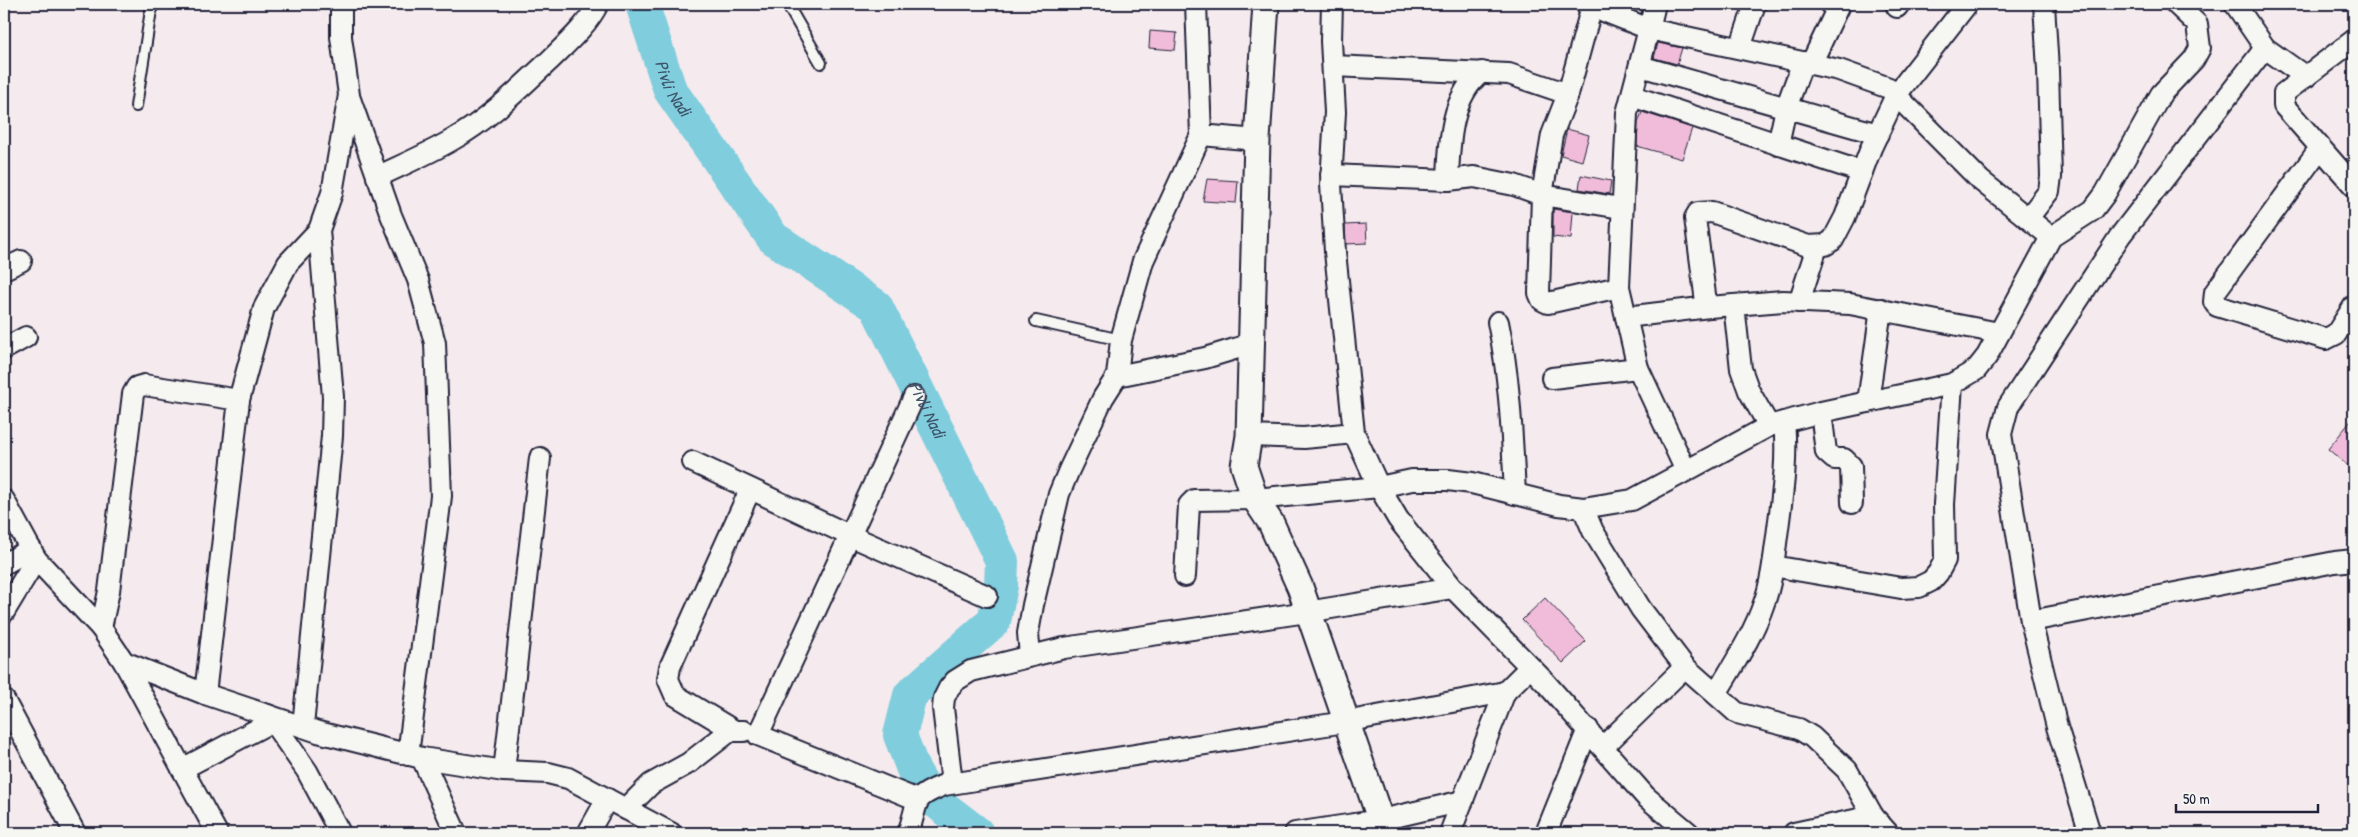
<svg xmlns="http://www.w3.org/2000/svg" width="2358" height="837" viewBox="0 0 2358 837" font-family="'Patrick Hand',sans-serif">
<rect width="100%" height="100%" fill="#f5eaed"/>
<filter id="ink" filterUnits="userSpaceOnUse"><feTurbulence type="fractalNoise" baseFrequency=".02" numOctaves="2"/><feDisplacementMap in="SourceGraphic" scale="10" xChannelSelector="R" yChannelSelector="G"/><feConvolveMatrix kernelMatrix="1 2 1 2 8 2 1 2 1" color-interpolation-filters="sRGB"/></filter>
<g filter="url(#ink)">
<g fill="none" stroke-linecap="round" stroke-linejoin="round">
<path stroke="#7fcddd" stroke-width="34" id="s1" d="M642,4L670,90L773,238L876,306L1002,561L1001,586L994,621L910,695L900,735L913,769L930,797L977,833"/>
</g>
<g fill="#f0bcd9" stroke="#22223b">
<polygon points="1150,31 1177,33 1175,50 1149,48"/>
<polygon points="1658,43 1682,48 1677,64 1654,58"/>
<polygon points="1642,112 1692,128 1682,159 1637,146 1638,123"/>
<polygon points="1567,129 1589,135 1582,161 1561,155"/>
<polygon points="1581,175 1611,181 1609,194 1579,189"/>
<polygon points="1207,179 1238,181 1236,203 1203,201"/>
<polygon points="1553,209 1573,212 1571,239 1553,237"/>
<polygon points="1366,224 1367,243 1346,244 1345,225"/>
<polygon points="2354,417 2354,471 2328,449"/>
<polygon points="1545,598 1586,641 1563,663 1522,620"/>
</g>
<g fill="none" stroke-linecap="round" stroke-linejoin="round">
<g stroke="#22223b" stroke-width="14">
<g id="service">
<polyline points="787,4 821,63"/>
<polyline points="136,106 152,4"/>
<polyline points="1036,321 1121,340"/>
</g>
</g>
<g stroke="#22223b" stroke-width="24">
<g id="minor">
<polyline points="1196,4 1201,135 1257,140"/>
<polyline points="1332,4 1331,41 1335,112 1331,184 1335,252 1354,433 1379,487 1398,519 1453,588 1545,682 1646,797 1689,833"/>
<polyline points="1586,4 1649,29 1655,4"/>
<polyline points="1967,4 1896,95 1871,148 1845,217 1833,240 1825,245 1808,246 1712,212 1698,213 1695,218 1706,302 1709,307 1783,301 1850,304 1999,333"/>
<polyline points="1897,7 1899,4"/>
<polyline points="2354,40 2284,93 2284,106 2354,186"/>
<polyline points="1740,48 1755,4"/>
<polyline points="2265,48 2306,77"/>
<polyline points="1811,64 1838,7 1830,4"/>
<polyline points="1640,66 1878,134"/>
<polyline points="1568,94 1592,6"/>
<polyline points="1632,96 1862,172"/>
<polyline points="350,99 391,215 418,280 435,343 441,496 408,755"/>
<polyline points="1778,145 1786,108 1803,62"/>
<polyline points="2320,148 2215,292 2214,302 2217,306 2326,339 2336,334 2354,306"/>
<polyline points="1331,175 1448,180 1474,177 1514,185 1542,195 1552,135 1568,94 1509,74 1333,66"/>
<path d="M377,177C402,165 428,154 452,140C488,120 519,89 549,61C567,43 586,27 598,4"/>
<path d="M1448,180C1449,144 1451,95 1482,72"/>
<polyline points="2029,217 2049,191 2051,177 2048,70 2044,4"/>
<polyline points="4,269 21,261"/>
<polyline points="1619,287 1548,303 1542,300 1539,293 1542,195 1621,208"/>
<polyline points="1799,302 1817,247"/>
<polyline points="1734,305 1741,369 1749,391 1769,426"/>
<polyline points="1626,317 1709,307"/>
<path d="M1498,322C1510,379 1512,436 1515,494"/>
<polyline points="4,349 26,337"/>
<polyline points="1117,376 1205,358 1251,344"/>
<polyline points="1552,378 1638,368"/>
<polyline points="914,397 758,735 918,800"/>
<polyline points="1868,402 1881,309"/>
<polyline points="1821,412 1826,452 1834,459 1844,459 1851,466 1852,503"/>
<polyline points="1249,436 1304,438 1354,433"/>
<polyline points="693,462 851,536 987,596"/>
<polyline points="1686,471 1769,426 1821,412 1952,384 1976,370 1987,356 2051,237 2093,210 2105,194 2161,94 2194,59 2200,48 2197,24 2176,4"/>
<polyline points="4,500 36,559 4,612"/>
<polyline points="1583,508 1593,531 1641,609 1685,667 1737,713 1799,729 1812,737 1847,770 1873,816 1794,833"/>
<polyline points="36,559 101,628 124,662 205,694 318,732 422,758 456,833"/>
<polyline points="4,564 31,549"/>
<polyline points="1773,566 1901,588 1919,587 1931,581 1938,573 1945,560 1944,504 1952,384"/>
<polyline points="1185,576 1189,505 1194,500 1255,499 1379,487 1412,480 1448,480 1472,483 1559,505 1583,508 1632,500 1686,471 1638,368 1619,287 1627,113 1649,29 1839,70 1889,88 1980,180 2051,237"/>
<polyline points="2031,621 2335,562 2354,560"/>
<polyline points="101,628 109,591 133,394 137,387 144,385 239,400"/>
<polyline points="1030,656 1028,633 1033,605 1059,494 1069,470 1103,398 1117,376 1121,340 1143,261 1201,135"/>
<polyline points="124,662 217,833"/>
<polyline points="205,694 239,400 264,308 288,263 319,230 332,193 349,95 341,37 341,4"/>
<path d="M1716,694C1733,665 1753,636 1764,603C1772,582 1774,558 1777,536C1782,497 1788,460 1784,422"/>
<polyline points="4,700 75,833"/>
<polyline points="268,715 307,771 340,833"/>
<polyline points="303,726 332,436 333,397 319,230"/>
<polyline points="733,730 675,695 668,679 670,667 750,490"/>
<polyline points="1603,747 1685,667"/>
<polyline points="422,758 504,771 548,773 568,778 671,833"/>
<polyline points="182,769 273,721"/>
<polyline points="504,771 540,458"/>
<polyline points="952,783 943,708 944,698 949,688 955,681 971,671 1064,648 1307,612 1453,588"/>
<polyline points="626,809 651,784 689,763 730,731 744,731"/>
<polyline points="1873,816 1888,833"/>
<polyline points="588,833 607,799"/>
<path d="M908,833C920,801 909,799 944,785L1345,722L1505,692"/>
<polyline points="1295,833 1381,820 1463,801"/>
<polyline points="1450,833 1505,692 1530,667"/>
<polyline points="1546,833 1588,729"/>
<polyline points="2090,833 2057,727 2031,621 2001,434 2008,407 2120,236 2265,48 2235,4"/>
</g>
</g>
<g stroke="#22223b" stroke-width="29">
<polyline id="tertiary" points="1266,4 1257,140 1249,436 1244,466 1255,499 1271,523 1300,587 1385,833"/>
</g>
<use href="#service" stroke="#f6f6f2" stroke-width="10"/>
<use href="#minor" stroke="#f6f6f2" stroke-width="20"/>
<use href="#tertiary" stroke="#f6f6f2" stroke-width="25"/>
</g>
</g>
<g text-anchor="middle" stroke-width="4.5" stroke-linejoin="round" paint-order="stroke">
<g font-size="18" font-style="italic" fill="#3e556c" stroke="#f6f6f2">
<text dy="6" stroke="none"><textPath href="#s1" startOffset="90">Pivli Nadi</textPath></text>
<text dy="6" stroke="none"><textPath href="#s1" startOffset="510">Pivli Nadi</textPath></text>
</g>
</g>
<rect width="2358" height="837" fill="none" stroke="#f6f6f2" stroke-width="20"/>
<rect x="10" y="10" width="2338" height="817" fill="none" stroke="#22223b" stroke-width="2" filter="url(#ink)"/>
<path d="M2176 804v8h142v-8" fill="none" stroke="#22223b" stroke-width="2.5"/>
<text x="2183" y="804" font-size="15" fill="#22223b" stroke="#f6f6f2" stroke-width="4" paint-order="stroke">50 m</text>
</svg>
